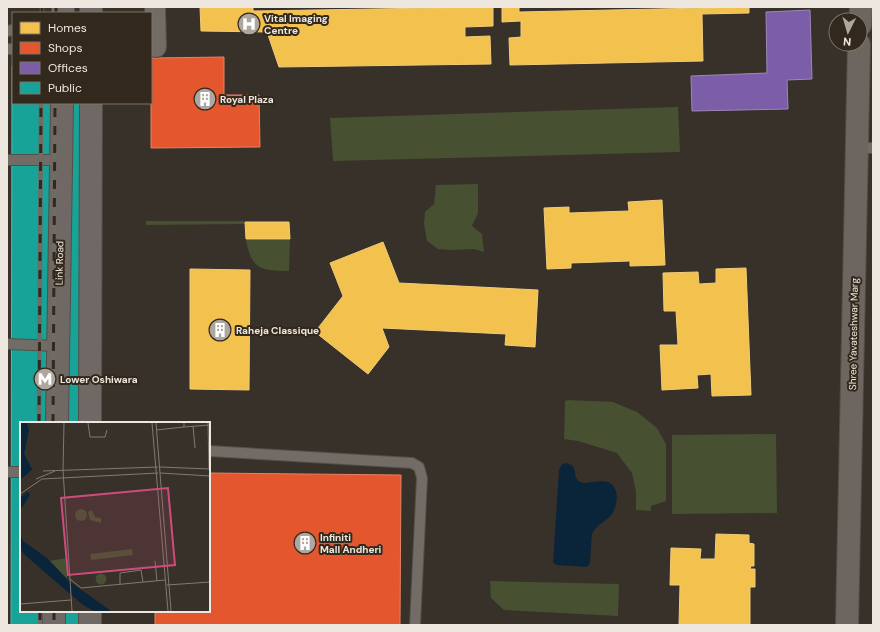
<svg xmlns="http://www.w3.org/2000/svg" width="880" height="632" viewBox="0 0 880 632" font-family="'DM Sans',sans-serif">
<rect width="100%" height="100%" fill="#37312a"/>
<g fill="#475031">
<polygon points="678,107 680,152 333,161 330,118"/>
<polygon points="478,184 478,213 472,226 482,234 484,252 474,249 452,250 438,249 427,241 424,224 425,212 434,204 436,185"/>
<polygon points="146,221 244,221 245,224 146,225"/>
<path d="M246,240H290L289,271C261,270 252,271 246,240Z"/>
<polygon points="568,400 613,402 637,412 657,428 666,444 666,501 651,506 651,511 636,510 636,492 632,473 617,453 578,441 564,439 565,401"/>
<polygon points="776,434 777,513 672,514 672,435"/>
<polygon points="490,581 619,584 618,616 504,610 491,598"/>
</g>
<path fill="#0a243a" d="M566,463L573,466C577,474 573,480 583,483C590,483 601,480 608,482C620,487 618,505 612,514C607,521 596,525 592,534L590,562L589,565L586,567L556,565L553,562L559,470L562,464Z"/>
<g fill="#f2c14e" stroke="#f1cc7a">
<polygon points="200,7 253,7 253,11 493,7 493,26 465,27 465,37 490,36 491,64 279,67 267,32 201,31"/>
<polygon points="502,7 519,7 519,12 749,7 749,13 702,14 703,61 510,65 509,38 521,37 521,21 502,22"/>
<polygon points="662,200 665,265 630,266 630,261 571,263 571,268 547,269 544,208 569,207 569,213 629,211 628,202"/>
<polygon points="245,222 289,222 290,239 246,239"/>
<polygon points="383,242 399,283 538,290 535,347 505,345 506,334 382,328 389,347 368,374 315,332 343,296 330,263"/>
<polygon points="746,268 751,395 712,396 711,374 697,375 698,388 662,390 660,345 678,345 676,311 664,311 663,273 698,272 699,284 716,283 716,269"/>
<polygon points="190,269 250,270 249,390 190,389"/>
<polygon points="716,534 749,535 749,543 754,544 754,566 751,566 750,569 755,569 755,587 750,587 750,625 679,625 680,585 670,585 671,548 701,549 700,559 715,559"/>
</g>
<g fill="#e4572e" stroke="#e78263">
<polygon points="224,57 224,95 259,95 260,147 151,148 151,58"/>
<polygon points="209,473 401,475 400,625 155,625 155,611 209,611"/>
</g>
<polygon fill="#7b5ea7" stroke="#9e87b8" points="810,10 812,79 787,80 788,109 692,111 691,76 767,73 766,12"/>
<polygon fill="#17a398" stroke="#58b7ad" points="12,66 13,66 13,103 101,103 100,423 21,423 21,611 100,611 100,625 11,625"/>
<g fill="none" stroke-linecap="round" stroke-linejoin="round">
<g stroke="#544f48" stroke-width="12">
<g id="lane">
<polyline points="7,31 13,30"/>
<polyline points="7,49 13,49"/>
<polyline points="856,148 873,148"/>
<polyline points="7,160 61,160"/>
<polyline points="7,344 58,346"/>
<polyline points="209,451 412,463 419,467 422,478 415,625"/>
<polyline points="7,472 21,472"/>
</g>
</g>
<g stroke="#544f48" stroke-width="22">
<polyline id="street" points="155,7 156,47"/>
</g>
<g stroke="#544f48" stroke-width="24">
<g id="secondary">
<polyline points="860,25 861,7"/>
<polyline points="847,625 859,44"/>
</g>
</g>
<g stroke="#544f48" stroke-width="24">
<g id="primary">
<polyline points="63,13 63,7"/>
<polyline points="91,13 91,7"/>
<polyline points="57,423 62,103"/>
<polyline points="90,423 91,103"/>
<polyline points="90,611 90,625"/>
<polyline points="54,625 54,611"/>
</g>
</g>
<use href="#lane" stroke="#716c66" stroke-width="10"/>
<use href="#street" stroke="#716c66" stroke-width="20"/>
<use href="#secondary" stroke="#6d6660" stroke-width="22"/>
<use href="#primary" stroke="#706864" stroke-width="22"/>
<g stroke="#6f6b66" stroke-width="4.5">
<g id="rail">
<polyline points="42,13 42,7"/>
<polyline points="56,13 56,7"/>
<polyline points="39,423 41,103"/>
<polyline points="53,423 55,103"/>
<polyline points="40,611 40,625"/>
<polyline points="54,611 54,625"/>
</g>
</g>
<use href="#rail" stroke="#32281c" stroke-width="3" stroke-dasharray="9" stroke-linecap="butt"/>
</g>
<defs>
<g id="hospital-disc" transform="scale(1.15)"><circle r="9.5" fill="#aea7a0" stroke="#32281c"/><path d="M-5-5h3v3.5h4V-5h3V5h-3V1.5h-4V5h-3Z" fill="#fff"/></g>
<g id="building-disc" transform="scale(1.15)"><circle r="9.5" fill="#aea7a0" stroke="#32281c"/><path d="M-4-6H4V6H1V3H-1V6H-4ZM-2.5-4.3h1.7v1.8h-1.7ZM.8-4.3h1.7v1.8H.8ZM-2.5-1h1.7V.8h-1.7ZM.8-1h1.7V.8H.8Z" fill="#fff"/></g>
<g id="metro-disc" transform="scale(1.15)"><circle r="9.5" fill="#aea7a0" stroke="#32281c"/><path d="M-5.5 5V-5H-3L0 0L3-5H5.5V5H3V-.5L0 4L-3-.5V5Z" fill="#fff"/></g>
</defs>
<g fill-rule="evenodd">
<use href="#hospital-disc" x="249" y="24"/>
<use href="#building-disc" x="205" y="99"/>
<use href="#building-disc" x="220" y="330"/>
<use href="#metro-disc" x="45" y="379"/>
<use href="#building-disc" x="305" y="543"/>
</g>
<g text-anchor="middle" stroke-width="4" stroke-linejoin="round" paint-order="stroke">
<g font-size="10" font-weight="bold" fill="#eee7df" stroke="#32281c" text-anchor="start">
<text x="264" y="22">Vital Imaging<tspan x="264" dy="12">Centre</tspan></text>
<text x="220" y="103">Royal Plaza</text>
<text x="236" y="334">Raheja Classique</text>
<text x="60" y="383">Lower Oshiwara</text>
<text x="320" y="541">Infiniti<tspan x="320" dy="12">Mall Andheri</tspan></text>
</g>
<g font-size="10" fill="#eee7df" stroke="#32281c">
<text transform="translate(59 263) rotate(-89)" y="4">Link Road</text>
<text transform="translate(853 334) rotate(-89)" y="4">Shree Yavateshwar Marg</text>
</g>
</g>
<g transform="translate(20 422)">
<rect width="190" height="190" fill="#37312a"/>
<path d="M55 93a6 6 0 1 1 12 0a6 6 0 1 1-12 0ZM72,88L75,95L81,96V101L70,98L68,90ZM112,127L113,133L71,138L70,132ZM47,136V158L29,139ZM75.5 157a5.5 5.5 0 1 1 11 0a5.5 5.5 0 1 1-11 0Z" fill="#475031"/>
<path d="M0,1H7L9,8L4,32L12,47L13,57L8,70L10,73L1,87L0,95ZM0,111L3,119L27,136L49,159L91,189H74L63,183L6,134L0,127Z" fill="#0a243a"/>
<path d="M14,46L15,57L11,72L7,70L0,76V58Z" fill="#37312a"/>
<path fill="none" stroke="#807a72" stroke-width="1" d="M44,1L43,48L52,189M68,1L70,15H85L87,8M132,1L148,189M136,1L151,189M188,1L189,47M173,4L175,26M164,5L190,3M136,8L164,5V1M140,45L190,47M23,49L138,45M140,51L190,54M16,57L35,49M0,72L22,57L138,51M135,139L137,159M50,157L61,166L145,158M100,162V151L121,148L123,160M147,163L190,160M0,182L51,178"/>
<path fill="#cd4c7c" fill-opacity="0.15" stroke="#cd4c7c" stroke-width="2" d="M148,66L155,143L48,153L41,76Z"/>
<rect width="190" height="190" fill="none" stroke="#eee7df" stroke-width="2"/>
</g>
<rect width="880" height="632" fill="none" stroke="#eee7df" stroke-width="16"/>
<rect x="12" y="12" width="140" height="92" fill="#32281c" stroke="#7d746a"/>
<rect x="20" y="22" width="20" height="12" fill="#f2c14e" stroke="#7d746a"/>
<text x="48" y="32" font-size="12" fill="#eee7df">Homes</text>
<rect x="20" y="42" width="20" height="12" fill="#e4572e" stroke="#7d746a"/>
<text x="48" y="52" font-size="12" fill="#eee7df">Shops</text>
<rect x="20" y="62" width="20" height="12" fill="#7b5ea7" stroke="#7d746a"/>
<text x="48" y="72" font-size="12" fill="#eee7df">Offices</text>
<rect x="20" y="82" width="20" height="12" fill="#17a398" stroke="#7d746a"/>
<text x="48" y="92" font-size="12" fill="#eee7df">Public</text>
<g transform="translate(848 32) rotate(185)"><circle r="19" fill="#32281c" stroke="#7d746a"/>
<path d="M0-3L7 15L0 10L-7 15Z" fill="#aea7a0"/>
<text y="-6" font-size="11" font-weight="bold" text-anchor="middle" fill="#eee7df">N</text>
</g>
</svg>
